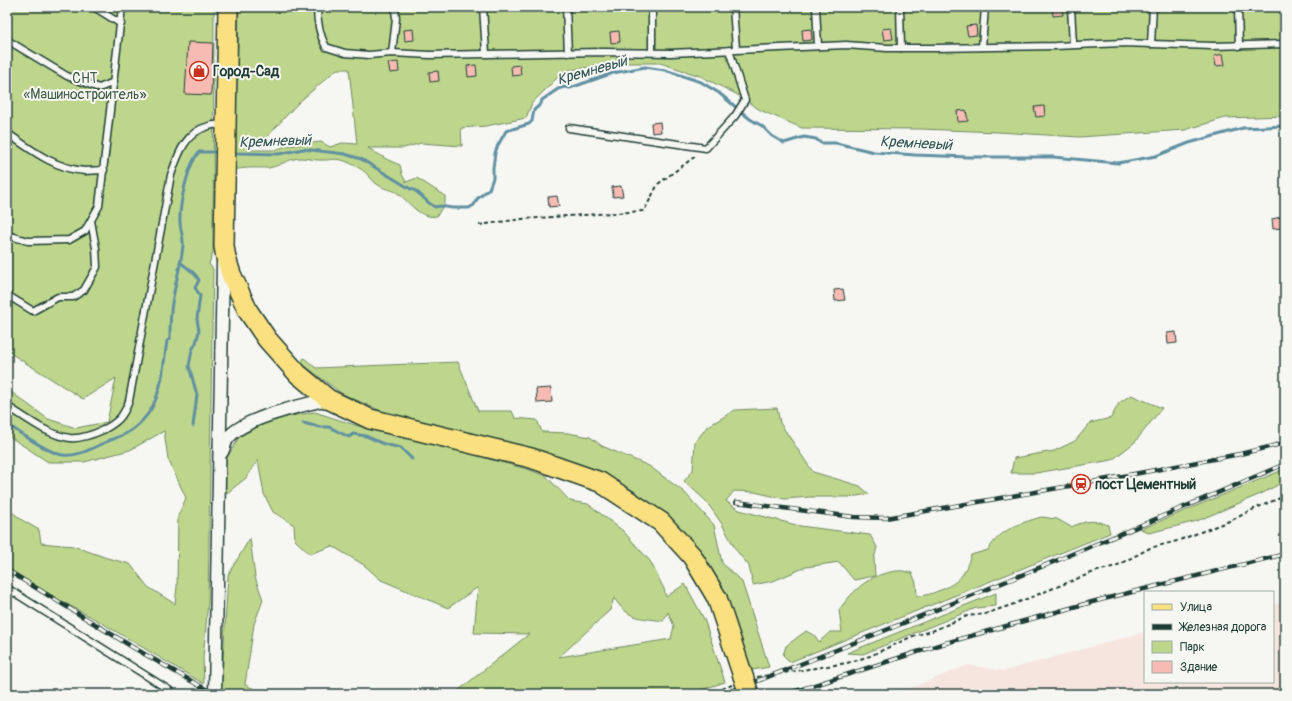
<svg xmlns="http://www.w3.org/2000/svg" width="1292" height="701" viewBox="0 0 1292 701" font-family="Pangolin,sans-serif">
<rect width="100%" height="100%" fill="#f6f6f2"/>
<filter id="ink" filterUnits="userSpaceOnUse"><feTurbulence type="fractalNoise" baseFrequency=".025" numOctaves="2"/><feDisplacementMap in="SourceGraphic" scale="8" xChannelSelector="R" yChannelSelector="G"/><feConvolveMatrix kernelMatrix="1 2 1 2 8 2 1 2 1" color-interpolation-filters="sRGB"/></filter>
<g filter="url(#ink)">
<polygon fill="#f6e4df" points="1285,603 1285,694 896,694 968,665 1004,671 1145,632 1145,682 1273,682 1273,604"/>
<g fill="#bed68c" stroke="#6e8a60" fill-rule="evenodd">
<polygon points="7,7 214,7 213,252 209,264 213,269 208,603 203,658 204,684 95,619 7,572 7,508 22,520 39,530 41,543 73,546 107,558 130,564 148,587 175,604 177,587 178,516 186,498 168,459 164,431 130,450 84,462 48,462 7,435 7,389 48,419 76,428 107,422 116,378 83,399 7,351"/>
<path d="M239,7H252L253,10H267L268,7H1285V116L1225,118L1185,130L1079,137L998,132L920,129L802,128L760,110L736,94L700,76L660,63H614L564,71L532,103L526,118L486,126L461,128L462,146L421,143L404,148H368L388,160L400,165L402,174L406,182L417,178L445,196V202L437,216C420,219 411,204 399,194C392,189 386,190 380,186C374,183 371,178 366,173C361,168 352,164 345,161C336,158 332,160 324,160C313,161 304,156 294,159C285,161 277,167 268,168C256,168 246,167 234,170ZM337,69H349L357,144L342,143L330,147L321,142L286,146L275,150H249L255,144L265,139L298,103Z"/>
<polygon points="304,358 316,368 458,362 478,411 512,411 515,418 537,420 542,432 568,433 590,437 602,446 649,466 684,492 714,525 722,563 742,582 769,667 747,671 733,630 655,507 634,491 612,479 553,455 501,440 474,436 393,416 365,404 341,393 301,363"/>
<polygon points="1131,395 1162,408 1135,442 1112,460 1036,473 1011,473 1014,458 1054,451 1075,441 1090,423 1111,418 1119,403"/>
<polygon points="777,408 780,423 813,472 860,486 869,494 850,497 809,497 785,499 755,492 734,491 726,501 739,510 800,526 870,535 877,547 874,559 875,576 854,580 839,562 806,567 773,581 753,585 749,566 736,550 722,524 706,501 684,481 693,470 695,442 707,427 735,410"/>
<path d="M315,412L358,426L397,433L450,446L492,460L527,469L546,476L570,501L588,504L623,531L650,561L664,589L666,597L685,584L704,619L725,682L689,694H454L529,634L474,633L478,587L448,608L381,580L364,565L332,546L310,554L295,540L294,525L273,512L264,494L258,460L246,478L227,493L222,467L239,437L273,419ZM614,598C629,620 638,617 663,621L668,612L674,626L671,639L559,657L610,610Z"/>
<polygon points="1285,469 1285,481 1263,493 1197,521 1149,533 1141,529"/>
<path d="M1041,517L1057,519L1071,527C1085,521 1093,519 1108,525L1110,533L790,662L783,655L786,646L806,631L815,636L819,642L830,632H842L839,610C854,589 870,574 897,571C901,570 907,572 912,573L916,583L917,596C926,596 933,593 941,590C961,581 964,575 971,555L988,550C1001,529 1018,524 1041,517Z"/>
<polygon points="250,538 255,577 263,600 254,624 245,685 267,694 221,694 228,575"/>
<polygon points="996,593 996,606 976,608 863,654 847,653"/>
</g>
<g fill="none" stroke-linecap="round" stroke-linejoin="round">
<g stroke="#6090a2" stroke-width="3">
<path d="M232,153L279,154L303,149L345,154L361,159L409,188C421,191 424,202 435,207L440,206L452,208H469L474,205L477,199L489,189L493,178V168L495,153L498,145L506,131L529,124L532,121L534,110L541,104L542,100L558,89L564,87L570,88L613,73L645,67L665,70L701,82L719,93L750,119L762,126L772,136L784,143L804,137L816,139L821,143H836L874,152L915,155L969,157H1053L1118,163L1156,156L1189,143L1243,128L1285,126"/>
<path d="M180,262C188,269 194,271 199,280L195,288L200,295L197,319L199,331L196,343L192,350L189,366L197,395L193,426"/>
<polyline points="303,423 320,427 329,427 349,437 353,434 366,436 384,444 401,448 412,459"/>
<path d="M7,424C18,432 51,454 63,455C77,457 93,448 106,442C112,439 119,437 125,434C138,427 150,414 155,401C163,383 164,360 167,341L170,339C170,327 170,315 172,303C175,284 181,265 183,246C184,238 180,230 180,222C179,205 188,164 199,152H220"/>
</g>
</g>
<g fill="#f7bbb4" stroke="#1f3d34">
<polygon points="1052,7 1062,7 1063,15 1053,16"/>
<polygon points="976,25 977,35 968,36 966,26"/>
<polygon points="891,28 893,39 884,40 882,29"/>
<polygon points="413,29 414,40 405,41 404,30"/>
<polygon points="811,29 812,40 803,41 802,30"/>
<polygon points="619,31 620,42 611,43 610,32"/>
<polygon points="188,42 213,43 211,95 185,94"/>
<polygon points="1223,54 1225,65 1216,66 1214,56"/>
<polygon points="398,62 399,72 390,73 388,63"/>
<polygon points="476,65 477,76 468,77 467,66"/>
<polygon points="520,65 521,75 512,76 511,66"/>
<polygon points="438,71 439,81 430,82 429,72"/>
<polygon points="1044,106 1045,116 1036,117 1034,107"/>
<polygon points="966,110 968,121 958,122 957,111"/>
<polygon points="660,122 661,132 652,133 651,123"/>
<polygon points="621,186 623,196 613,197 612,187"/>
<polygon points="557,196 559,206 549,207 548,197"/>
<polygon points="1281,217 1282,228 1273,229 1272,219"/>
<polygon points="843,289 845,300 835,301 834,290"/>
<polygon points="1176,332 1177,343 1168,344 1167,333"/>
<polygon points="551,388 552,402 537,403 536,389"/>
</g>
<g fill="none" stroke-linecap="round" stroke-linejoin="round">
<g stroke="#1f3d34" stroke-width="9">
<g id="service">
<polyline points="94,7 121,24"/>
<path d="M317,7C317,22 319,34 326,47L345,53L369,55L392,53L430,55L603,52L671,53L846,45L887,48H936L1055,46L1122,43L1213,46L1285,44"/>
<polyline points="483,7 486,53"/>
<polyline points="566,7 568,53"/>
<polyline points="652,7 652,52"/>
<polyline points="733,7 736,49"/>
<polyline points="816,7 818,46"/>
<polyline points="900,7 901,48"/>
<polyline points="1071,7 1073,45"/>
<polyline points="1238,7 1239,46"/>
<polyline points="7,40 67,76 99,88 114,82"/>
<polyline points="1151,44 1153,7"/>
<polyline points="982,47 985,7"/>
<polyline points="392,53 396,19 395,7"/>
<polyline points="569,128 706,148 735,116 745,100 729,50"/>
<path d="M7,133C30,149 55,169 85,171C91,171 97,170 104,170"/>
<polyline points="7,235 28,241 69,240 85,231 99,206 122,7"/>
<polyline points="7,295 33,311 58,297 73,297 84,290 97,267 96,248 91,221"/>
<path d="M7,406C26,418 47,435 70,438C80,439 94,434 103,430C118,422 123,417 129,401L171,175C178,155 185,132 209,126C213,124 219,125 224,125"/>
<polyline points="7,588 169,690 172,694"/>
</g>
</g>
<g stroke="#1f3d34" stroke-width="15">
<g id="minor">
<path d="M222,452C224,448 225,442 228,438C243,418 304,405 328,399"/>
<polyline points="215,694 223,263"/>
</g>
</g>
<g stroke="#1f3d34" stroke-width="22">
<polyline id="primary" points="228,7 224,246 226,258 231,274 248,311 267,339 298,374 328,399 370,419 531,458 600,482 661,522 692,556 717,598"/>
</g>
<g stroke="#1f3d34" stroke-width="2" stroke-dasharray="4 3" stroke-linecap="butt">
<polyline points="479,225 522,219 644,211 658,184 697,155"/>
<polyline points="757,677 847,663 870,656 913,636 932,631 967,616 985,614 1014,604 1094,572 1116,566 1150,548 1177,541 1232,520 1256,508 1285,496"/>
<polyline points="709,694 732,685"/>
</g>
<use href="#service" stroke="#f6f6f2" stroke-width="6"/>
<use href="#minor" stroke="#f6f6f2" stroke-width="12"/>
<use href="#primary" stroke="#fbe080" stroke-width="19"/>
<g stroke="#1f3d34" stroke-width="4.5">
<g id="rail">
<polyline points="736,502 854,517 886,518 1081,484 1240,454 1285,443"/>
<polyline points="7,570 134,648 214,694"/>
<path d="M724,694C913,621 1099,544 1285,464"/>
<polyline points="787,694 942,644 1092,602 1285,554"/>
</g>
</g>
<use href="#rail" stroke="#f6f6f2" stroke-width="3" stroke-dasharray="9" stroke-linecap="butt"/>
<g stroke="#1f3d34" stroke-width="22" stroke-linecap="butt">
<polyline id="primary-bridge" points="717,598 749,694"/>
</g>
<use href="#primary-bridge" stroke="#fbe080" stroke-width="19"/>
</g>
</g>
<defs>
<g id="shop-ring" transform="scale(1)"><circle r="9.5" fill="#f6f6f2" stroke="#c8321e" stroke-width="1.5"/><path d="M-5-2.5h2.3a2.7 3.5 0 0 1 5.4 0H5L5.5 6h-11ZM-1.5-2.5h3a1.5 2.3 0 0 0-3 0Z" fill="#c8321e"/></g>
<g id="station-ring" transform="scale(1)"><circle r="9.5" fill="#f6f6f2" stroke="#c8321e" stroke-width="1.5"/><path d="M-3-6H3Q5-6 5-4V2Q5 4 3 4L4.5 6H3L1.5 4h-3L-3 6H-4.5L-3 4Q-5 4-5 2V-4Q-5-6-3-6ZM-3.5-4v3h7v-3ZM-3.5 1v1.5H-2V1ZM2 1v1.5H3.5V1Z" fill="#c8321e"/></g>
</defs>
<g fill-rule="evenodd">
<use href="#shop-ring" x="199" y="71"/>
<use href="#station-ring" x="1081" y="484"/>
</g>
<g text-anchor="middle" stroke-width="4" stroke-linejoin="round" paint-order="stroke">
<g font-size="14" font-weight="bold" fill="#1f3d34" stroke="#f6f6f2" text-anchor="start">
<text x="213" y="76">Город-Сад</text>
<text x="1095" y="489">пост Цементный</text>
</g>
<g font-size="14" fill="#3f5c46" stroke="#f6f6f2">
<text x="85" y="83">СНТ<tspan x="85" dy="16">«Машиностроитель»</tspan></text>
</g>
<g font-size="15" font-style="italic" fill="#355959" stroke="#f6f6f2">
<text transform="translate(592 70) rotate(-16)" y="5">Кремневый</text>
<text transform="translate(275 141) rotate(-2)" y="5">Кремневый</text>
<text transform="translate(916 143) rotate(3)" y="5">Кремневый</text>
</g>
</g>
<rect width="1292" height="701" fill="none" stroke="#f6f6f2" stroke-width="24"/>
<rect x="12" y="12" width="1268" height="677" fill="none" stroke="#1f3d34" stroke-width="1.5" filter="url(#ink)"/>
<rect x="1144" y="591" width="130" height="92" fill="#f6f6f2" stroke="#a0aca6"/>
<rect x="1152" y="604" width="20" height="6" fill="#fbe080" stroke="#a0aca6"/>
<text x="1180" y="611" font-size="12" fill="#1f3d34">Улица</text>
<rect x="1152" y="624" width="20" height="6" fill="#1f3d34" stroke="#a0aca6"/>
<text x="1180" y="631" font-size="12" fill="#1f3d34">Железная дорога</text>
<rect x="1152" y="641" width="20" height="12" fill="#bed68c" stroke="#a0aca6"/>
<text x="1180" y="651" font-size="12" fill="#1f3d34">Парк</text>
<rect x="1152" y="661" width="20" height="12" fill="#f7bbb4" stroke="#a0aca6"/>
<text x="1180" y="671" font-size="12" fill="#1f3d34">Здание</text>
</svg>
